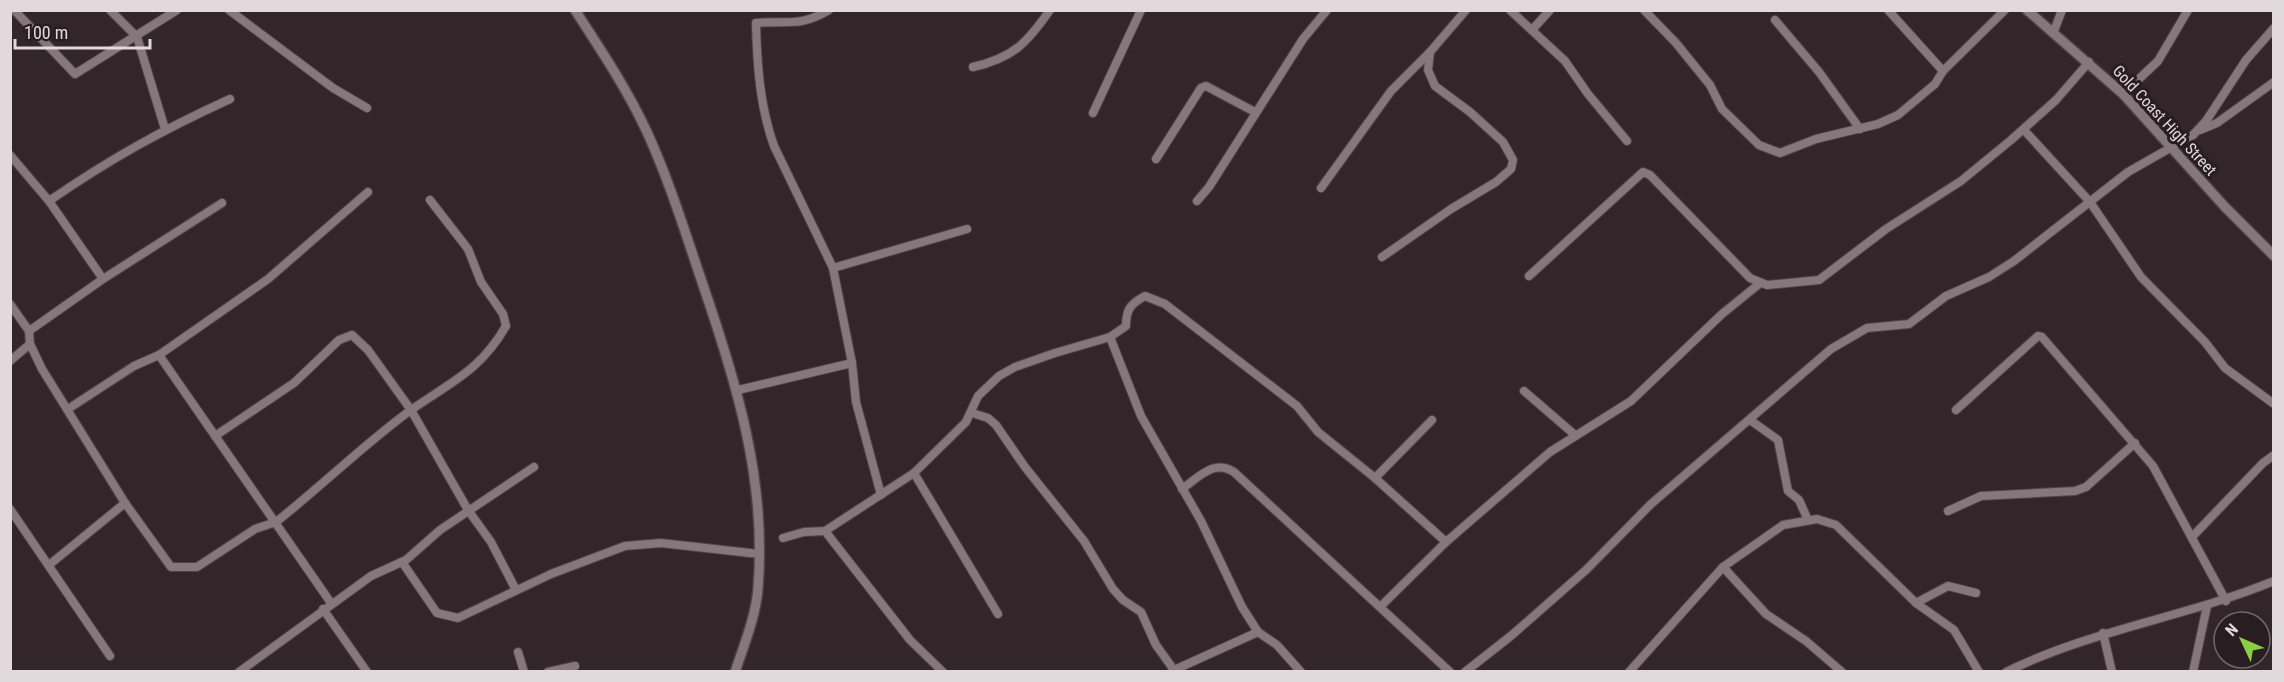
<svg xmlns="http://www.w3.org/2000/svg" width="2284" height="682" viewBox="0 0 2284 682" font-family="'Roboto Condensed',sans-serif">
<rect width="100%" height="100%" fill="#32262a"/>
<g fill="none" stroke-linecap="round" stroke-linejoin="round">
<g stroke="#4e4447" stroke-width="10">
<g id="minor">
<polyline points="14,10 75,74 177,10"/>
<polyline points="110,10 137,37 165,129"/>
<polyline points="229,10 333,88 367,108"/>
<path d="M829,10C798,28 789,20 756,23C757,65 760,107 774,146L833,268L852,363L856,402L881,495"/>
<polyline points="1510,10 1565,61 1588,94 1627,141"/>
<polyline points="1644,10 1676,43 1710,85 1722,109 1759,145 1780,153 1816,139 1878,124 1898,115 1935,84 1943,71 2005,10"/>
<polyline points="1888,10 1943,71"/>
<polyline points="1775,20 1819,72 1860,129"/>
<polyline points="1532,30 1550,10"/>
<polyline points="2054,31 2062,10"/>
<path d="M973,67C1013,58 1027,43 1050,10"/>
<polyline points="2123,94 2158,61 2188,10"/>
<polyline points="1093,113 1141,10"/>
<polyline points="2024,130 2090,202 2141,277 2205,342 2225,368 2274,404"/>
<polyline points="2200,130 2217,123 2274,82"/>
<polyline points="10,155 49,201 103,279"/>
<polyline points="1156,159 1201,88 1206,86 1255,112"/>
<polyline points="1321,188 1391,91 1430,52 1466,10"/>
<path d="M49,201C110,159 162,130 230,99"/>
<polyline points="1197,201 1209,187 1303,39 1327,10"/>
<polyline points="1382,257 1451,209 1496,182 1511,169 1513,160 1503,142 1470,112 1435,86 1428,70 1430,52"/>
<polyline points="833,268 967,229"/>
<polyline points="1529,276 1643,172 1650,175 1750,278 1767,285 1819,280 1886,229 1961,181 2011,140 2056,100 2089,62"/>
<path d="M10,304L29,331L30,344L42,369L125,503L171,567H197L255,529L276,522C322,486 364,444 411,410C451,382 480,371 506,326L503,314L481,282L468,249L430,200"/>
<polyline points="29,331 103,279 222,203"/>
<polyline points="159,355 331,603"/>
<polyline points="10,361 30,344"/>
<polyline points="738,390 852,363"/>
<polyline points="1524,391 1575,435"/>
<polyline points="68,409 134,366 159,355 268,279 368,192"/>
<polyline points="1956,410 2038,336 2042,337 2153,466 2226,601"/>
<polyline points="972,413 988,418 996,425 1025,467 1084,541 1113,589 1123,600 1141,612 1156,645 1174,670"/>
<polyline points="1750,420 1778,440 1788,491 1799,500 1808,520"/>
<polyline points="215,436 294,383 339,340 352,335 368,350 411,410 468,510 491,542 516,590"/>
<polyline points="914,473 998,614"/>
<polyline points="1375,478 1432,420"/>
<path d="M1182,489C1199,477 1214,459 1234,472L1450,672"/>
<polyline points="10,509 110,656"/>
<polyline points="1948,511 1981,496 2075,491 2086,487 2135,443"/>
<polyline points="825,531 910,640 943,672"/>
<polyline points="2192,537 2263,463 2274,455"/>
<polyline points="783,538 804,532 825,531 914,473 966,422 978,396 999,376 1015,367 1055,353 1110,337"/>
<polyline points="402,562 437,613 458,618 551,574 625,546 661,543 759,554"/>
<polyline points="49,565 125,503"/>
<polyline points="1723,567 1766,614 1806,641 1842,672"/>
<polyline points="1916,603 1948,586 1976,593"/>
<polyline points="1381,606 1446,542 1550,452 1631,401 1722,314 1759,284"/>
<polyline points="323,609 367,672"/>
<polyline points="2103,633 2112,672"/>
<polyline points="518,652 524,672"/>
<polyline points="1172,671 1258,632"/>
<polyline points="239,672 371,576 406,560 440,530 534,467"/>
<polyline points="548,672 575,666"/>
<path d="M1301,672L1277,645L1258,632L1242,607L1201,521L1141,416L1110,337L1126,326C1126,310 1130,304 1145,296L1165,304L1297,406L1318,432L1375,478L1446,542"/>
<polyline points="1465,672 1512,635 1586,570 1651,504 1831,349 1867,328 1909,324 1946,296 1989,277 2014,261 2128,172 2193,135 2206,121 2246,60 2274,28"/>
<polyline points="1629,672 1723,567 1783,525 1817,519 1836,525 1916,603 1954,630 1979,672"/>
<path d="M2006,672C2091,630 2186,617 2274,581"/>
<polyline points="2193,672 2207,606"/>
</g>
</g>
<g stroke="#4e4447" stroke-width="12">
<g id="tertiary">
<path d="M575,10C601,50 627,89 647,132C669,180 685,232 702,282C736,381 767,481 758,588C756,616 744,645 735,672"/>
<polyline points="2027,10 2123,94 2225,207 2274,256"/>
</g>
</g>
<use href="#minor" stroke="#85777b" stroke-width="8"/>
<use href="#tertiary" stroke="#85777b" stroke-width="9"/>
</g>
<g text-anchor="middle" stroke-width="6" stroke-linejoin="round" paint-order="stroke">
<g font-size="16" fill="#e1d9db" stroke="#281d21">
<text transform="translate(2165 120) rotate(47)" y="6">Gold Coast High Street</text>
</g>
</g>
<rect width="2284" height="682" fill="none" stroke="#e1d9db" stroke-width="24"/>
<g transform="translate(2242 640) rotate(314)"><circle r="28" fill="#281d21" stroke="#72686b" stroke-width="1.5"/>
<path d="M0-4.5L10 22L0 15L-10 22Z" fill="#8cce46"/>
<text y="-9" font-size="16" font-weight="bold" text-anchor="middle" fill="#e1d9db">N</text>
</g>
<path d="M15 39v9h135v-9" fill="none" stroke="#e1d9db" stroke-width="3"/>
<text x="24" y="39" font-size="18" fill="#e1d9db" stroke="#281d21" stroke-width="4.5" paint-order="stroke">100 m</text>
</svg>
